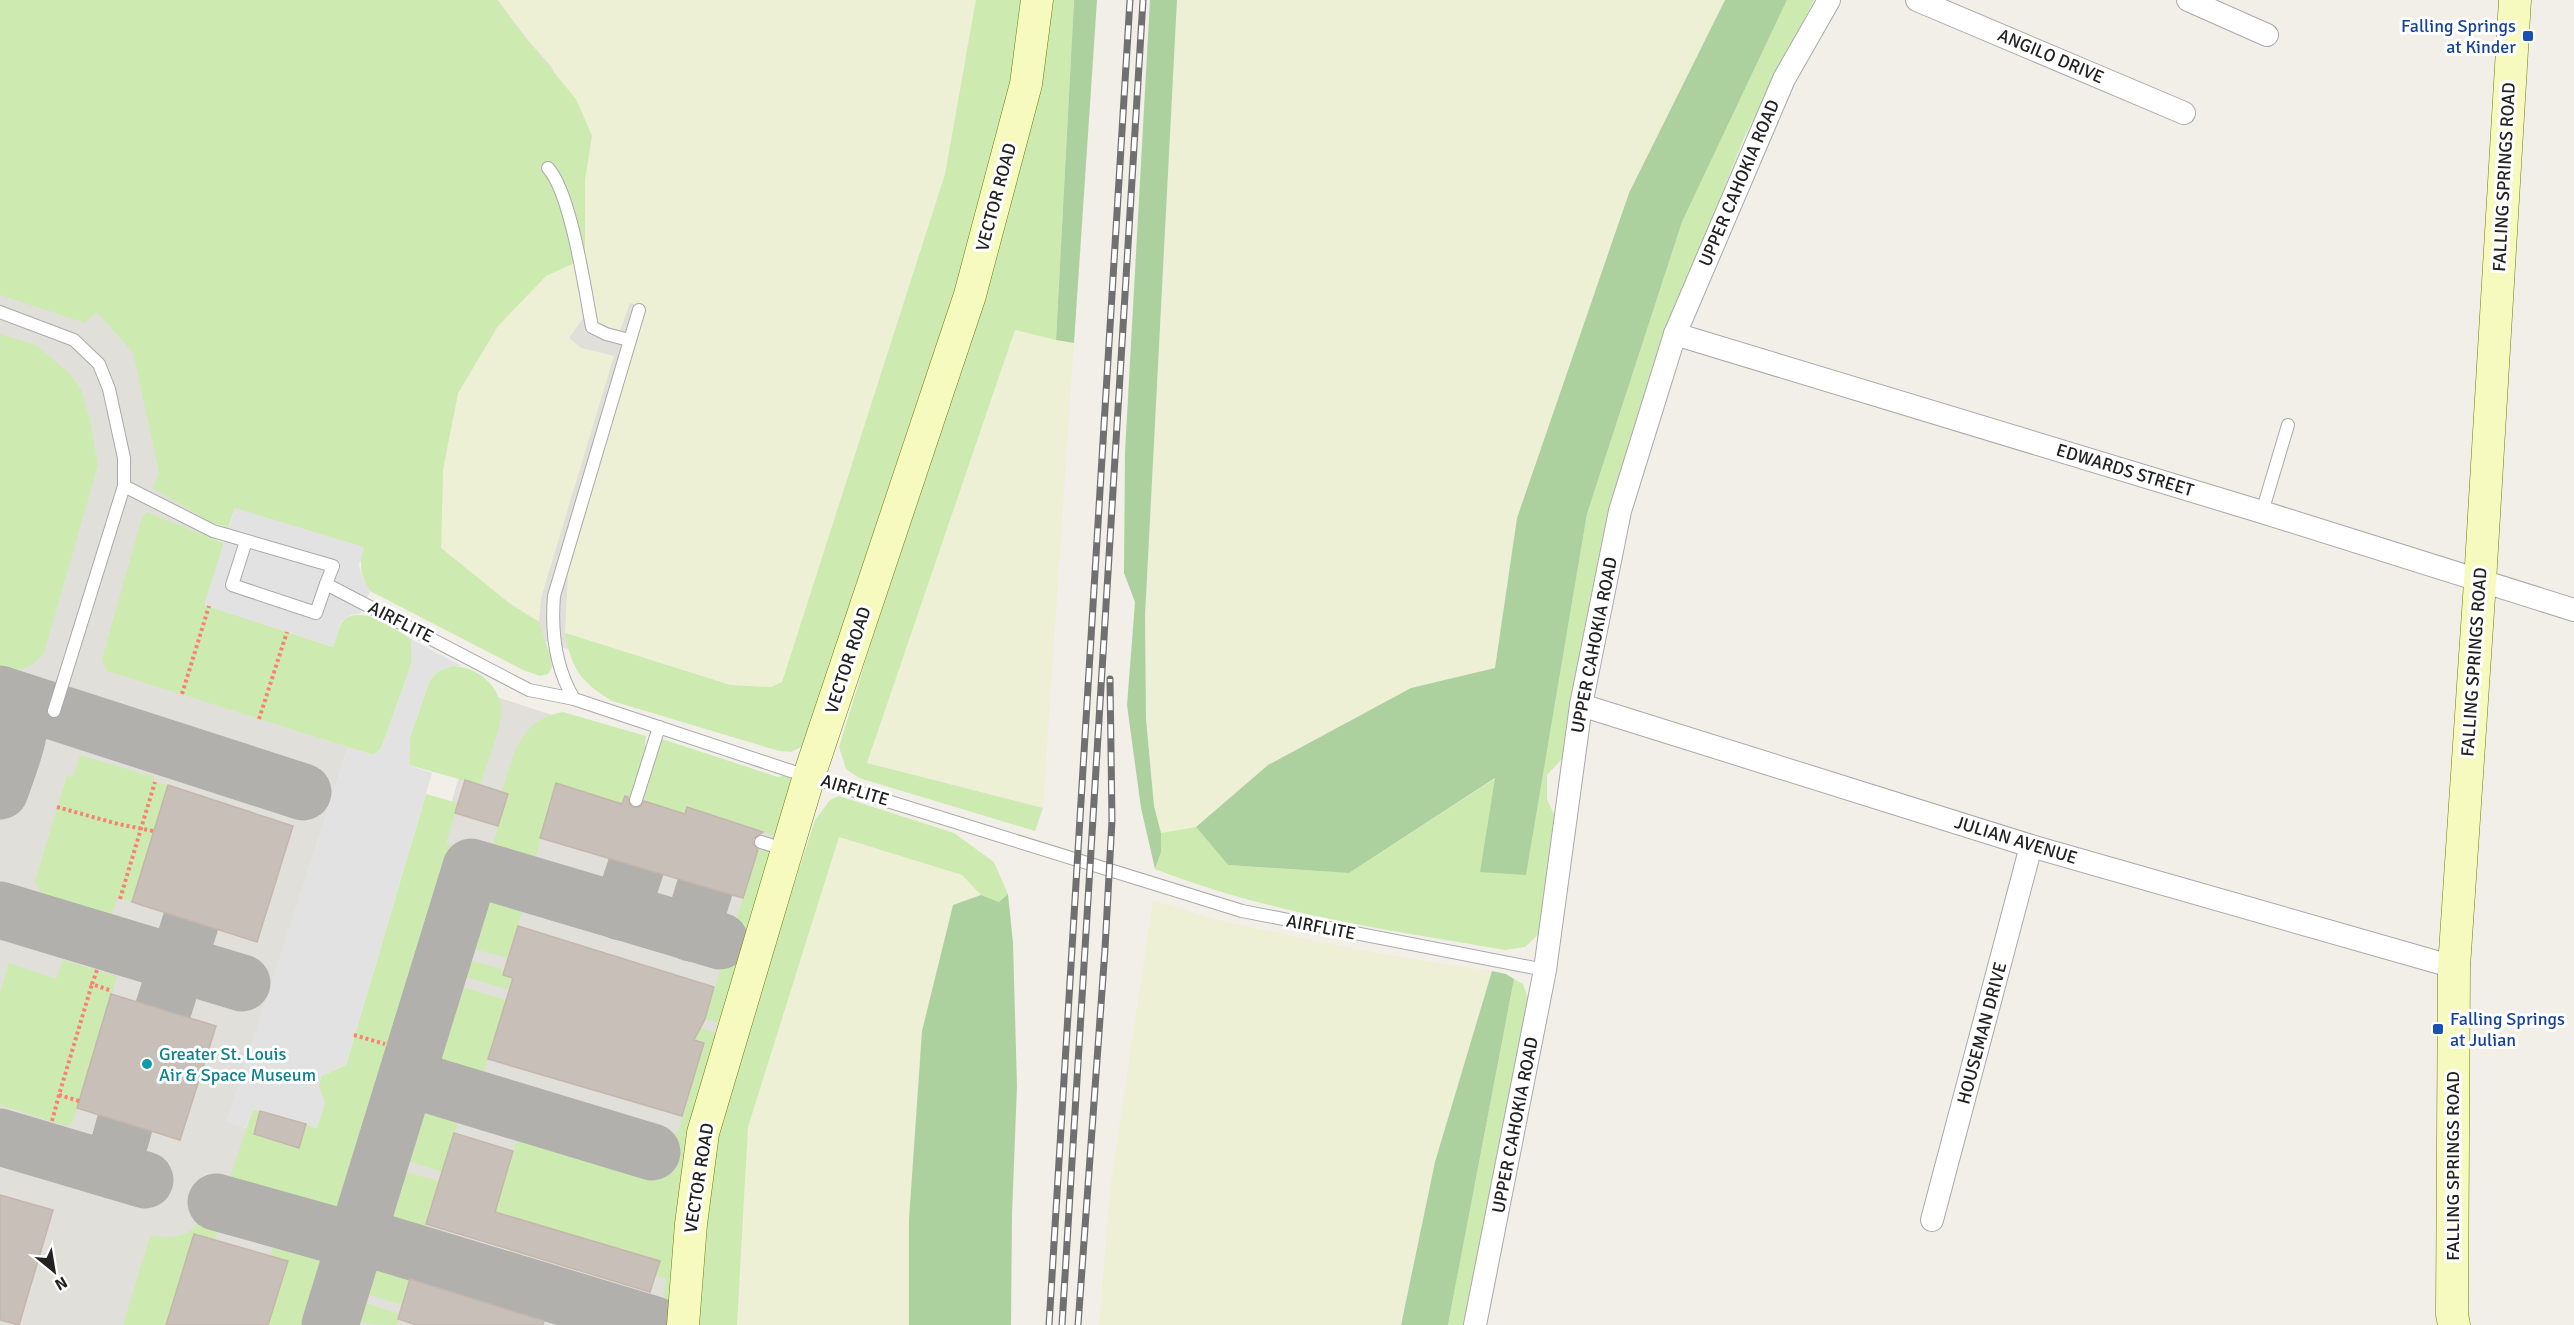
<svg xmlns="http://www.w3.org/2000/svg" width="2574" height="1325" viewBox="0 0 2574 1325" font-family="Signika,sans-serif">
<rect width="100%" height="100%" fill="#f2efe9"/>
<polygon fill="#e1dfda" points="0,0 987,0 729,699 555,645 492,617 221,503 165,689 348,747 227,1121 254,1131 254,1134 325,1156 448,814 484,693 784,789 774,853 685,1127 664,1325 0,1325"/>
<g fill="#eef0d5">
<polygon points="498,0 976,0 945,174 782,682 772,687 730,685 565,633 568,573 645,309 630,303 620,331 596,322 585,258 585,180 552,67 527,39"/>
<polygon points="1177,0 1725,0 1634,185 1517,518 1495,668 1411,688 1268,765 1196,827 1161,833 1154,806 1146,719 1145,616"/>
<polygon points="574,263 583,301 583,318 569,338 581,348 614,356 541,598 539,622 509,603 441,548 443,469 458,393 498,326 546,276"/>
<polygon points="1016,329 1074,343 1043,808 867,763"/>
<polygon points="839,837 962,875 981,895 953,905 909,1219 909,1325 737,1325 748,1127"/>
<polygon points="1153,900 1214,919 1298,937 1393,956 1492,971 1434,1168 1400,1325 1099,1325 1110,1188"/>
</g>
<g fill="#cdebb0">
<path d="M0,0H497L524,36L576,99L592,136L585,180V258L546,276L498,326L458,393L443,469L441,548L509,603L539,622L551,658L552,667L548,674L540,676L523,670L370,591C360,575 359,566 364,548L235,508L228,528L208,521L153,488L159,472L133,353L97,312L85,323L0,295Z"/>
<path d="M976,0H1028L990,182L811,742L791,752L779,751L612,701C580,681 572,670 565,633L730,685L771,687L782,682L945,174Z"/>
<polygon points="1051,0 1074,0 1056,340 1015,330 867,763 1043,808 1035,831 859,778 846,769 839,747 914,503"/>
<path d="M1787,0H1814L1744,138L1690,274L1565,756L1547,775V799L1558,823L1541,932L1525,947L1505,950C1387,930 1267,913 1155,869L1161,852V833L1196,827L1228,865L1349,873L1496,778L1526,874L1587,514L1682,222Z"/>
<path d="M0,334L36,345L69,373L81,389L90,420L98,465L44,653C28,670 22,673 0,666Z"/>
<path d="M147,512L224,543L205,605L333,647C336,639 338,627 343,621C361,603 395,629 411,639V665L381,749L373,755L107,671L102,659L142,517Z"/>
<path d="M452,666C478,666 505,689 501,717C497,740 487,763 480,785L409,765L410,737L430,680L438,671Z"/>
<path d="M563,712L646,736L644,753L630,798L625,796L622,804L556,783L532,870L489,857L508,794L502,792C512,756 520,719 563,712Z"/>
<polygon points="662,739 778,777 797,773 784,834 773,835 688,807 685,815 647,802 643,792 657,746"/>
<polygon points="80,755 154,777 153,782 168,785 132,902 117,898 112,915 41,894 35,881 67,775 73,777"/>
<path d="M426,794L458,803L446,844L461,849L357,1189C351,1196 345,1203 337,1208C314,1218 261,1194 237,1187L232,1182L231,1174L253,1109L260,1111L254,1134L299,1148L306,1124L316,1128L321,1097L319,1087L321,1076L346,1065Z"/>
<polygon points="839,796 954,833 994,862 1008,894 999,902 981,895 962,875 839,837 748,1127 737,1325 698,1325 705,1206 717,1135 740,1052 815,820 830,800"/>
<polygon points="759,848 774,853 724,1022 719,1023 705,1019"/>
<polygon points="495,890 526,899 508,958 466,947 478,899"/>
<path d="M462,958C542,979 619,1010 699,1033L701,1028L718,1034L673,1325H661L666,1279L656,1276L660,1262L434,1198L421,1242L390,1234L380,1224L398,1170L440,1181L496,1207L521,1127L656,1167L665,1141L678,1132L704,1043L511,986L509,990L464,976L459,968Z"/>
<polygon points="63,960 117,976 72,1124 66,1126 0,1105 0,993 9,963 56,979"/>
<polygon points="1514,979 1523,984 1529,1001 1467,1325 1448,1325"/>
<polygon points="459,986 506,1000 480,1084 428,1068 451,990"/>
<polygon points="419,1096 462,1108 443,1172 401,1159"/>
<path d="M203,1212L222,1216L215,1240L194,1234L166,1325H123L150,1236C177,1238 191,1239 203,1212Z"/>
<polygon points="278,1235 308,1245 322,1256 326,1289 315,1325 268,1325 288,1262 270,1256"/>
<polygon points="385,1252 415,1261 402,1305 370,1295 361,1290 372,1254"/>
<path d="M357,1303H366L399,1314L397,1325C383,1325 363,1325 352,1318Z"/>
</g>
<g fill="#add19e">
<polygon points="1074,0 1097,0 1074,343 1056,340"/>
<polygon points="1150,0 1177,0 1145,616 1146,719 1154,806 1161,833 1161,852 1155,869 1141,808 1127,705 1135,602 1124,573 1125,452"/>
<polygon points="1725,0 1787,0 1682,222 1587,514 1526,875 1480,872 1495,778 1349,873 1228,865 1196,827 1268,765 1411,688 1495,668 1517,518 1629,193"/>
<polygon points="1008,894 1013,943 1017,1086 1012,1214 1011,1325 909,1325 909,1219 922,1031 953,905 981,895 999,902"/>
<polygon points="1492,971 1506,974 1514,979 1448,1325 1401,1325 1435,1162"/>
</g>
<g fill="#e2e2e2">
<polygon points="235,508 364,547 359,565 363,579 370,591 360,613 351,615 341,622 333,647 204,605"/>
<polygon points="411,639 462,666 452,666 438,671 430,680 410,737 409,765 432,773 346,1065 321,1076 319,1087 325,1103 317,1128 254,1109 246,1128 226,1122 348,747 372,755 381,749 411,665"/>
</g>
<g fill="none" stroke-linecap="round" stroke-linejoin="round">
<g stroke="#b1b0ac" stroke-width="57">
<path d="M0,694C5,696 13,699 16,704C29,720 6,772 0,791"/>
<polyline points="6,696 303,792"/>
<polyline points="0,910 242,983"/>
<polyline points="621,912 636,867"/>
<polyline points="691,933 705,887"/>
<polyline points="163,1010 191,921"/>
<polyline points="407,1078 652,1152"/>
<polyline points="0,1137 145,1180"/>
<polyline points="112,1170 125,1123"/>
<polyline points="216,1202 355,1241"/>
<polyline points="357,1235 655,1325"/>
<polyline points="330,1325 471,867 720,941"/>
</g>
</g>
<g fill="#c7bfb8" stroke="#c4b6ab" stroke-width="1.5">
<polygon points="465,780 508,794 498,826 455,813"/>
<polygon points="556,783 622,804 625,796 628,797 630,805 634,808 641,806 644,801 685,814 687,807 763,832 753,839 753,844 758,850 743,898 540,838"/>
<polygon points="168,785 293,826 257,942 132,902"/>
<polygon points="518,926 714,987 705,1019 694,1040 704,1043 682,1116 488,1059 513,978 503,975"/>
<polygon points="111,994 216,1026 180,1140 77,1108"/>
<polygon points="260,1111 306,1124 299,1148 254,1134"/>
<polygon points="454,1133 513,1151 495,1212 660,1261 650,1292 426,1224"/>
<polygon points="0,1195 53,1210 19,1325 0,1320"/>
<polygon points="194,1234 288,1261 268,1325 166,1325"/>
<polygon points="410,1279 544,1321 543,1325 417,1325 398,1319"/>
</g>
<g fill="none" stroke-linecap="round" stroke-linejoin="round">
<g stroke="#a9a9a9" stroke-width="14">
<g id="lane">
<path d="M548,168C571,193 585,290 592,327L606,334L629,340"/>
<polyline points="0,312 74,340 99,364 109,389 124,458 124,486"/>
<polyline points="2262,512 2288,425"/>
<polyline points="246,541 232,585 316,613 326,584"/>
<path d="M574,699C555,667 551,632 554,596L639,310"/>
<polyline points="54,711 124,486 213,531 333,566 326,584 529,690 574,699 797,773 1242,911 1545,970"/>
<polyline points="636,800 659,727"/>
<polyline points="761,842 786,850"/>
</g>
</g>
<g stroke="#a9a9a9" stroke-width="24">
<g id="street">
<polyline points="1917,0 2184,113"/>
<polyline points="2188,0 2267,35"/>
<polyline points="1675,334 2262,512 2574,610"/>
<polyline points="1581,705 2031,846 2454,967"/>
<polyline points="1932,1220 2031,846"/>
<polyline points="1475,1325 1545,970 1581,705 1620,511 1675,334 1784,79 1829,0"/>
</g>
</g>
<g stroke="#707d05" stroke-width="33">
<g id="secondary">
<polyline points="683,1325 691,1224 703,1133 809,776 970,295 1026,84 1037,0"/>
<polyline points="2454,1325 2452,1314 2454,967 2480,582 2515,0"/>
</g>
</g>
<g stroke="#fa8072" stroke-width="4" stroke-dasharray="3 3" stroke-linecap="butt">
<polyline points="182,694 209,606"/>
<polyline points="259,719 287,632"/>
<polyline points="57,807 118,824 153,831"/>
<polyline points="120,899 155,782"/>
<polyline points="97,970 92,984 112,991"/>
<polyline points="354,1035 385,1044"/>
<polyline points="79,1101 59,1095 92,984"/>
<polyline points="52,1121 59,1095"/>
</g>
<use href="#lane" stroke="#fff" stroke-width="12"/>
<use href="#street" stroke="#fff" stroke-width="22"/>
<use href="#secondary" stroke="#f7fabf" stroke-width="32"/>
<g stroke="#707070" stroke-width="7">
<g id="rail">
<polyline points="1049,1325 1130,0"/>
<polyline points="1062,1325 1143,0"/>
<polyline points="1078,1325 1105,949 1112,820 1110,679"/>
</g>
</g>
<use href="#rail" stroke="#fff" stroke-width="4.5" stroke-dasharray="14" stroke-linecap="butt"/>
</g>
<g fill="#1a4fb4" stroke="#fff" stroke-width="2">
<rect x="2522" y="30" width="12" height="12" rx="3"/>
<rect x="2432" y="1023" width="12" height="12" rx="3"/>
</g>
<circle fill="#0f9aa8" stroke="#fff" stroke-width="2" cx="147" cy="1064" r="6"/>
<g text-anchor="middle" stroke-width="6" stroke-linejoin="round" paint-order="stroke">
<g font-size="18" fill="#164399" stroke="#fff" text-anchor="end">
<text x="2516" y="32">Falling Springs<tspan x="2516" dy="21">at Kinder</tspan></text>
<text x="2450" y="1025" text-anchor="start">Falling Springs<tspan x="2450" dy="21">at Julian</tspan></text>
</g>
<g font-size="18" fill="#222" stroke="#fff">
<text transform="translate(2051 56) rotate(23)" y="6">ANGILO DRIVE</text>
<text transform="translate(2504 177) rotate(-87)" y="6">FALLING SPRINGS ROAD</text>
<text transform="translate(1739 183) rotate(-67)" y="6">UPPER CAHOKIA ROAD</text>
<text transform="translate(996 197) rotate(-75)" y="6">VECTOR ROAD</text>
<text transform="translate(2125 470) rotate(17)" y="6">EDWARDS STREET</text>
<text transform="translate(401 622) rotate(27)" y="6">AIRFLITE</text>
<text transform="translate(1594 645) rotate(-79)" y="6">UPPER CAHOKIA ROAD</text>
<text transform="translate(848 660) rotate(-72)" y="6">VECTOR ROAD</text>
<text transform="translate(2474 662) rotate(-86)" y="6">FALLING SPRINGS ROAD</text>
<text transform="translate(855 790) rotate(17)" y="6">AIRFLITE</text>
<text transform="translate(2016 840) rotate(17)" y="6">JULIAN AVENUE</text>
<text transform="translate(1321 927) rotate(11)" y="6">AIRFLITE</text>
<text transform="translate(1982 1033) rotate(-75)" y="6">HOUSEMAN DRIVE</text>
<text transform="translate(1515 1125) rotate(-79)" y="6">UPPER CAHOKIA ROAD</text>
<text transform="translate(2453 1166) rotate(-90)" y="6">FALLING SPRINGS ROAD</text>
<text transform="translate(699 1178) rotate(-81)" y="6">VECTOR ROAD</text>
</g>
<g font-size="18" fill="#0d838f" stroke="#fff" text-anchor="start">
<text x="159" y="1060">Greater St. Louis<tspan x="159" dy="21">Air &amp; Space Museum</tspan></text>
</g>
</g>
<g transform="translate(54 1271) rotate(150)" stroke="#ffffff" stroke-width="4.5" paint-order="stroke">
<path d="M0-4.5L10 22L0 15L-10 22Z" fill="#222222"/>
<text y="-9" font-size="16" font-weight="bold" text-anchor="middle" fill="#222222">N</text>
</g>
</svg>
